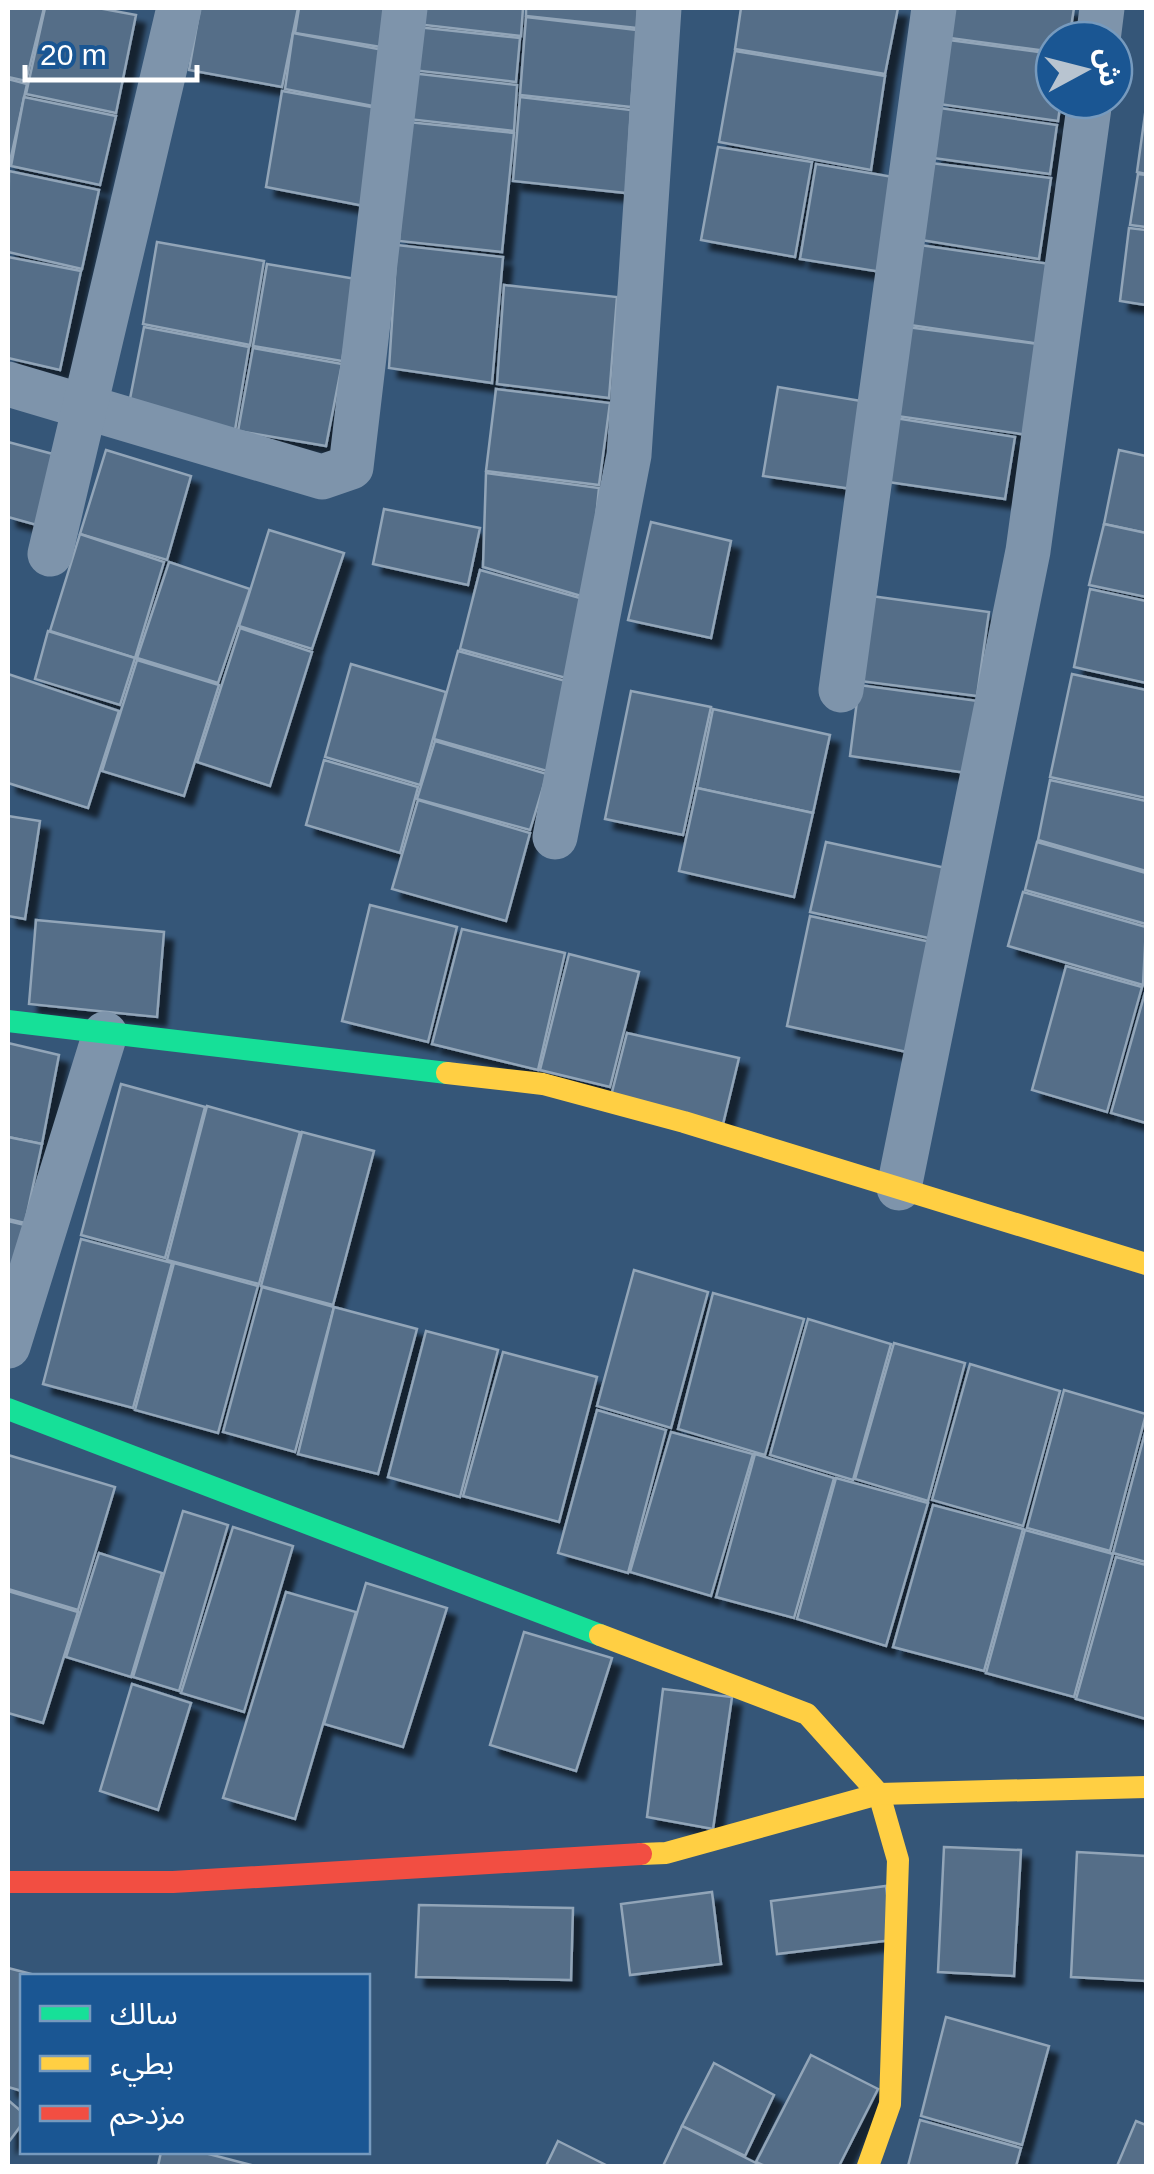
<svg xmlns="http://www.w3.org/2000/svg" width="1154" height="2174" viewBox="0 0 1154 2174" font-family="Helvetica,'Noto Sans Arabic',sans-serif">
<defs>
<filter id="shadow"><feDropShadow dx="9" dy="9" stdDeviation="2.5" flood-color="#0009"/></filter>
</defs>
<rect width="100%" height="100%" fill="#355678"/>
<g fill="#546e88" stroke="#92a5b8" stroke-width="2.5" filter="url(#shadow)">
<polygon points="8,8 44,8 26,81 8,77"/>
<polygon points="45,8 98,8 136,15 116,113 26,94"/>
<polygon points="200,8 298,8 282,87 189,70"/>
<polygon points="299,8 400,8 393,49 295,33"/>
<polygon points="418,8 523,8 521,36 416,24"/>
<polygon points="526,8 638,8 637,28 526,16"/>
<polygon points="741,8 898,8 885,74 735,49"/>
<polygon points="954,8 1074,8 1069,40 1054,40 1054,52 950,38"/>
<polygon points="526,17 637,30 631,107 520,95"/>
<polygon points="417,27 520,38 516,82 412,70"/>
<polygon points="293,33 394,52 383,108 285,89"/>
<polygon points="949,40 1054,54 1054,100 1061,100 1058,121 939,104"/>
<polygon points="735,51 885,76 871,170 719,142"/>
<polygon points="411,73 517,85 514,131 408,119"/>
<polygon points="8,79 27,84 9,166 8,166"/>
<polygon points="282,91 383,109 364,206 266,187"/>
<polygon points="24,97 116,116 100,185 11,166"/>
<polygon points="520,97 631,110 626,193 513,181"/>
<polygon points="1146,107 1146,174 1137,172"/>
<polygon points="940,108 1057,125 1050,174 933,158"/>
<polygon points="408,122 514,133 502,252 399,241"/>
<polygon points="718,147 812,162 795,257 701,240"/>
<polygon points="931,163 1051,178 1039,259 921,240"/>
<polygon points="816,164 905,179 888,273 800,259"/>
<polygon points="9,171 99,190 82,269 8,252"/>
<polygon points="1138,174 1146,175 1146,227 1130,225"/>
<polygon points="1129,228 1146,230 1146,305 1120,301"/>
<polygon points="157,242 264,261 250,345 143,324"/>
<polygon points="397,245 503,257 492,383 389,368"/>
<polygon points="920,245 1050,264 1040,344 910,325"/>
<polygon points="8,257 81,271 60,370 8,358"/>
<polygon points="267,264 356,279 342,361 253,346"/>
<polygon points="504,285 617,297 609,398 497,384"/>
<polygon points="144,327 249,347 235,430 128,409"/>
<polygon points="907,327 1038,344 1028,435 897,416"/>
<polygon points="253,348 342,364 326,446 238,431"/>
<polygon points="778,387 867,402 852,489 763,476"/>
<polygon points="496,389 610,403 599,485 486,471"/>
<polygon points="895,418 1015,437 1005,499 888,482"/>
<polygon points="8,442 64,457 44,527 8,517"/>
<polygon points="106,450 191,476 167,560 80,534"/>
<polygon points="1119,450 1146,456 1146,533 1104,524"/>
<polygon points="486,473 599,488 588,598 483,567"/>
<polygon points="384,509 480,528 468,585 373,564"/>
<polygon points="651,522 731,541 711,638 628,620"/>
<polygon points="1104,524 1146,533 1146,597 1089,585"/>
<polygon points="269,530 344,553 312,649 239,626"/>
<polygon points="80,534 164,562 135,658 50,631"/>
<polygon points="169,562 250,589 218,683 137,658"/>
<polygon points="480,570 587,600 566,678 460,649"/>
<polygon points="1090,589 1146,601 1146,683 1074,667"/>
<polygon points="871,596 989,612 977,696 860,681"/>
<polygon points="240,628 312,652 270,786 197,762"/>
<polygon points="48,631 135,658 120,705 35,679"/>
<polygon points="458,651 573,683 547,771 434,739"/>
<polygon points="137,660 219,685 184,796 102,771"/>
<polygon points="351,664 446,692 420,785 325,757"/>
<polygon points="8,674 119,711 88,808 8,783"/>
<polygon points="1072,674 1146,690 1146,798 1050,777"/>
<polygon points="859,685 978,701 967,773 850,756"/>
<polygon points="631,691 711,707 683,835 605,819"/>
<polygon points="713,709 830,735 813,813 697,788"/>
<polygon points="435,741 547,774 530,830 417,799"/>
<polygon points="324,760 418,787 400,853 306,825"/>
<polygon points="1050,780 1146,801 1146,871 1038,840"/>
<polygon points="697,788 813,813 794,897 679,871"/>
<polygon points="418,800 530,833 506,921 392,889"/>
<polygon points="8,816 40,821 25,919 8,916"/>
<polygon points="826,842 955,870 942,941 810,912"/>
<polygon points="1037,842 1146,873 1146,924 1025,890"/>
<polygon points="1023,892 1146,927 1143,985 1008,946"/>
<polygon points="370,905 457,927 428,1042 342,1021"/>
<polygon points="810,916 940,944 916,1054 787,1026"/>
<polygon points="36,920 164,932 157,1017 29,1004"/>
<polygon points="462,929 565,953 538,1070 432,1044"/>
<polygon points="569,954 639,972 610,1087 540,1070"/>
<polygon points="1066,966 1142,987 1107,1112 1032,1090"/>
<polygon points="1146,989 1146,1123 1111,1113"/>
<polygon points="627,1033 739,1058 723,1124 611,1096"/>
<polygon points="8,1043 59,1055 42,1144 8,1137"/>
<polygon points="121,1084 205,1107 165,1258 81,1235"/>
<polygon points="207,1106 300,1132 259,1284 167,1260"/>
<polygon points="302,1132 374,1151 333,1305 261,1286"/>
<polygon points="8,1137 42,1144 25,1223 8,1219"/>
<polygon points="8,1221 25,1225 8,1310"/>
<polygon points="81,1239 172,1263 133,1408 43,1384"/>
<polygon points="174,1263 258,1286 218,1433 135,1410"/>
<polygon points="634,1270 708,1292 671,1428 597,1406"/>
<polygon points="262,1287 334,1307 295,1452 223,1432"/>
<polygon points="713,1293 804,1319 765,1455 678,1429"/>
<polygon points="334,1307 417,1329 378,1474 298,1454"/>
<polygon points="808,1319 891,1344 853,1480 770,1455"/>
<polygon points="426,1331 498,1350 460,1497 388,1477"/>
<polygon points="894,1343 965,1363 928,1501 855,1479"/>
<polygon points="503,1352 597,1377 559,1522 463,1496"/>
<polygon points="970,1364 1060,1391 1023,1526 932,1500"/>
<polygon points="1064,1390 1146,1414 1110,1551 1027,1528"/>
<polygon points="597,1410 666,1430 628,1573 558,1553"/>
<polygon points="1146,1429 1146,1562 1113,1553"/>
<polygon points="671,1432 753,1454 711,1596 630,1572"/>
<polygon points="755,1454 834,1478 794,1618 716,1597"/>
<polygon points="8,1455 115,1487 78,1610 8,1589"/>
<polygon points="836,1478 928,1503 886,1646 797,1619"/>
<polygon points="933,1505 1023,1529 984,1671 893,1647"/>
<polygon points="183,1511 228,1525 179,1691 133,1677"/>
<polygon points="233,1527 293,1546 244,1712 181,1693"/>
<polygon points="1025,1530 1113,1554 1074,1697 986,1673"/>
<polygon points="99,1553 162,1573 131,1677 66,1657"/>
<polygon points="1116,1557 1146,1565 1146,1719 1076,1699"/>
<polygon points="366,1583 447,1608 403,1747 324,1724"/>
<polygon points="8,1591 78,1612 43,1723 8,1713"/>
<polygon points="286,1592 356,1612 295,1819 223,1798"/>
<polygon points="524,1632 612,1658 576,1771 490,1745"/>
<polygon points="132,1684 191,1703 158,1810 100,1791"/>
<polygon points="663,1689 732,1697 713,1829 647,1817"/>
<polygon points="944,1847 1021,1850 1014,1976 938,1972"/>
<polygon points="1077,1852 1146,1856 1146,1981 1071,1977"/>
<polygon points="886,1886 893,1940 777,1954 771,1901"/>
<polygon points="712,1892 721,1964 630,1975 621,1904"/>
<polygon points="419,1905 573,1908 571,1980 416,1977"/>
<polygon points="8,1968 39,1976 22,1976 22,2091 8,2087"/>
<polygon points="946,2017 1049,2046 1022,2145 921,2116"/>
<polygon points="811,2055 878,2089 839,2166 765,2166 756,2162"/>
<polygon points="714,2063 774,2095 745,2156 682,2126"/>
<polygon points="8,2100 22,2112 22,2124 8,2143"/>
<polygon points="920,2120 1021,2148 1016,2166 908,2166"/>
<polygon points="1136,2121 1146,2125 1146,2166 1117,2166"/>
<polygon points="682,2126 762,2166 663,2166"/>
<polygon points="558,2141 608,2166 546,2166"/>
<polygon points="161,2152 201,2152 255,2166 158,2166"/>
</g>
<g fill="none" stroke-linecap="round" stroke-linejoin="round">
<g stroke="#7e94ab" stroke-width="45">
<polyline points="1098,40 1102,8"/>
<polyline points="8,384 322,477 351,467 405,8"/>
<polyline points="50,554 179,8"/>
<polyline points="841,690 934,8"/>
<polyline points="555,837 629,455 659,8"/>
<polyline points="899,1188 1028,551 1090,100"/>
<polyline points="8,1346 105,1034"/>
</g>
<g stroke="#16e098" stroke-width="22">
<polyline points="8,1021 447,1073"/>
<polyline points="8,1409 600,1635"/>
</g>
<g stroke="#ffcf43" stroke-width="22">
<polyline points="447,1073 543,1084 684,1122 1146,1264"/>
<polyline points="600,1635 807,1714 879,1794 898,1860 890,2104 868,2166"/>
<polyline points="641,1854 666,1853 879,1794 1146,1787"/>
</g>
<polyline stroke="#f24e42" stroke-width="22" points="8,1882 173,1882 641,1854"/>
</g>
<rect width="1154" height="2174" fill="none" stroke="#ffffff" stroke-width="20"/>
<rect x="20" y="1974" width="350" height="180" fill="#1a5693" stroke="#769abe" stroke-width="2.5"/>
<rect x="40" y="2006" width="50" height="15" fill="#16e098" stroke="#769abe" stroke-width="2.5"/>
<text x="110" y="2024" font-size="30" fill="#ffffff">سالك</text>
<rect x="40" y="2056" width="50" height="15" fill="#ffcf43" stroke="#769abe" stroke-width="2.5"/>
<text x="110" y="2074" font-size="30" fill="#ffffff">بطيء</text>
<rect x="40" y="2106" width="50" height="15" fill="#f24e42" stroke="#769abe" stroke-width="2.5"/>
<text x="110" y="2124" font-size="30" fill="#ffffff">مزدحم</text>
<g transform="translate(1084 70) rotate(83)"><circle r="48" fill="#1a5693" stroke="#769abe" stroke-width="2.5"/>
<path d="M0-8L18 38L0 25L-18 38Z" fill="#b8c4d0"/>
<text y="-15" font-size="28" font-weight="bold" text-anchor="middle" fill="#ffffff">ش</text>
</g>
<path d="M25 65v15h172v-15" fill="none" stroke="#ffffff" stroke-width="5"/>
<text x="40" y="65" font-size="30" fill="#ffffff" stroke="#1a5693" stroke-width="8" paint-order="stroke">20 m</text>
</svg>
